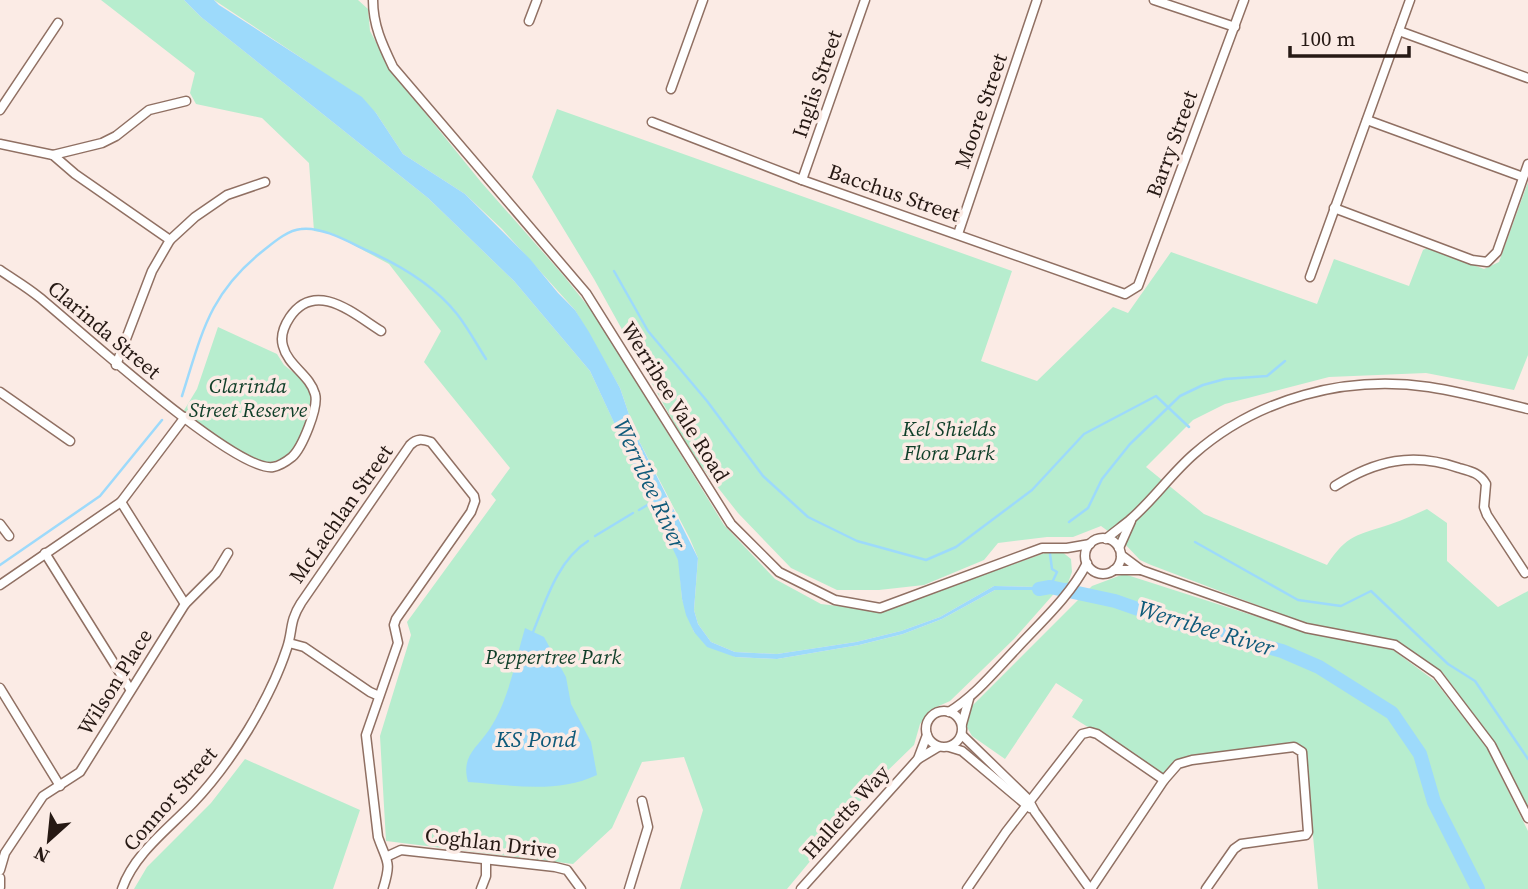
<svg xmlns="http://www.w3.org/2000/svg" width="1528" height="889" viewBox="0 0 1528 889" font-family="'Source Serif 4',serif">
<rect width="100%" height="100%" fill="#fbebe5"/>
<g fill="#b7edce">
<polygon points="101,0 184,0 201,17 428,198 514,281 590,371 679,561 682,599 694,632 735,657 777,659 859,645 903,634 942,619 995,590 1039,590 1059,588 1014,639 950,701 932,709 920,724 914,745 877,781 787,889 680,889 703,810 684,757 642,762 612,828 573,864 386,841 380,736 411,635 407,622 496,500 491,494 510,468 424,362 441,331 389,264 331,233 314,231 309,163 262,118 196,104 190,93 195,73"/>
<polygon points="214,0 358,0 368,9 370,31 392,72 481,182 563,275 595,315 724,525 775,579 821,604 880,611 1045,553 1061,551 1071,559 1072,572 1068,583 1039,587 994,586 940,617 901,631 856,642 777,654 735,652 711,642 698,624 694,610 698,558 690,539 636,435 620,388 575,310 502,229 465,194 403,154 376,113 306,61"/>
<path d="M557,109L1012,271L981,361L1037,381L1113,307L1128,313L1171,252L1317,304L1334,259L1409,286L1423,250L1427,248L1484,269L1499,262L1528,182V355L1514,390L1426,373L1329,377L1225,404L1193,420L1146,467L1204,514L1327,565C1347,534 1358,535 1391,524C1403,520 1415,514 1427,509L1447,523V561L1498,607L1528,591V808L1494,741L1443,673L1398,641L1307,624L1151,565L1140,560L1123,542L1101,526L1073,537H1047L998,543L984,560L924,585L879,590H837L791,568L738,513L690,452L594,279L532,177Z"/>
<polygon points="218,327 277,354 284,365 304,381 311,394 311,402 302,434 290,456 272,462 254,462 183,412 197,389"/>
<polygon points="1124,574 1305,632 1393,650 1435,681 1487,748 1528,831 1528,889 1318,889 1305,751 1296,745 1199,754 1175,761 1164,775 1072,717 1083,700 1056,683 1005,759 972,736 964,722 970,708 1092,586"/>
<polygon points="245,759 360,810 333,889 134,889 147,867 211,803"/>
</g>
<g fill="#9ddafb">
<polygon points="184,0 214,0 219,5 362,97 376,113 403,154 465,194 530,259 558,293 575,310 589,332 620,388 636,435 698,558 694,610 698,624 711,642 735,652 777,654 856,642 901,631 940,617 994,586 1039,587 1073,582 1073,586 1039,590 995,590 942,619 903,634 859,645 777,659 735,657 707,647 694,632 686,615 682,599 678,560 590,371 514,281 428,198 201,17"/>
<path d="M525,628L544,637L566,677L571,704L591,742L597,775C557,794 511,785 468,782C461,756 476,749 489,730C509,700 515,662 525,628Z"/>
</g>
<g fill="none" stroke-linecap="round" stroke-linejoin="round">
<g stroke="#9ddafb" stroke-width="2.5">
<polyline points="614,271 648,331 707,401 763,476 808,517 857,541 926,560 956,547 1032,490 1084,434 1156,396 1189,427"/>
<path d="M182,396C202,333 209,293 264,250C274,242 288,230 301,229C321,226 349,242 366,250C400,265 434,285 457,314C468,328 477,345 486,359"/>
<polyline points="639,510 654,501"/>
<polyline points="1069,522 1088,508 1102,479 1130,444 1180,396 1203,385 1225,379 1267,376 1285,361"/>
<polyline points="595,536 633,513"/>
<polyline points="1195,542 1298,600 1341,606 1371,591 1448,664 1475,681 1528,759"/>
<polyline points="0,565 100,496 162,420"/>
<polyline points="1050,587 1057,572 1052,569 1050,554"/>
<path d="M533,632C546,600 558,560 588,541"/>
</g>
<polyline stroke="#9ddafb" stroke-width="14" points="1039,589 1050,587 1115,601 1178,623 1282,651 1319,667 1392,713 1420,754 1434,802 1478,889"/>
<g stroke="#907063" stroke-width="11">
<g id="minor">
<path d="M373,0C373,25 382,44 393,67L586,293L731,524L779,572L835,600L880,608L1042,548H1067L1090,544"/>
<polyline points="1154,0 1235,27"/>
<polyline points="529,21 537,0"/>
<polyline points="1399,31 1528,78"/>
<polyline points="671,89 703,0"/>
<polyline points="0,110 58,23"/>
<polyline points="1367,120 1523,177"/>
<polyline points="652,122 802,180 1125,294 1138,286 1244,0"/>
<polyline points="0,144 53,155 75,174 170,240 152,271 116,365"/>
<polyline points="53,155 102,143 116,136 149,110 186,101"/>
<polyline points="802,180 865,0"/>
<polyline points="1334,208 1472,260 1487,262 1497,252 1528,164"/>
<polyline points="958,234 1037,0"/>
<polyline points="170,240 195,217 227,195 265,182"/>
<path d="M0,270C13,279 27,287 39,297C75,326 235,473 273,467C279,466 287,461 292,457C302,448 319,407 315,394C310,375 288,366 283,346C280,336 284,326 290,317C316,279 355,315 381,331"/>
<polyline points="1310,277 1410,0"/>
<polyline points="0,392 70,441"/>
<path d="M1335,486C1376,460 1413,452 1459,468C1470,471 1480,473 1486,484L1484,507L1487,515L1525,573"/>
<polyline points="121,502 185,604"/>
<polyline points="0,524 9,536"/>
<circle cx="1103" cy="556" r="18"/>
<path d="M1106,539C1114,532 1123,526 1131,519C1154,499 1171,474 1194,454C1258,398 1345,375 1429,387C1462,392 1495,401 1528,409"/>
<polyline points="1119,548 1131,521"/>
<polyline points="45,553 130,689"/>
<polyline points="1121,555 1141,570 1306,628 1395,645 1437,674 1491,745 1528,818"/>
<polyline points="1114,570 1141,570"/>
<polyline points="0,585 121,502 185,417"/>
<polyline points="289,643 304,647 370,692 379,696"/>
<polyline points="0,688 60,786"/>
<circle cx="944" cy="729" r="18"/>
<path d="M949,712C976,695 995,671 1017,648C1042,621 1070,596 1087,563"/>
<polyline points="962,724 969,699"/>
<polyline points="962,735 1028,799 1035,812 1090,889"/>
<polyline points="949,747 962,751 1030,808"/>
<polyline points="918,759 938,747"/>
<polyline points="388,856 401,850 555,867 567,870 581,889"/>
<polyline points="0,870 5,853 43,796 80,772 185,604 216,573 228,553"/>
<polyline points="0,878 0,887"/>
<path d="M122,889C134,854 168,829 193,803C214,781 232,756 248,730C263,705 278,676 287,648C293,630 289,622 301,603L410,445C417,438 423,439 431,442L474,496L475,501L471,512L396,619L394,625L398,643L366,735L378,837C387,863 392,860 383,889"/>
<polyline points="481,889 486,876 486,860"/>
<polyline points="629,889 648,827 642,801"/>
<polyline points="801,889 918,759 927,735"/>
<polyline points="967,889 1006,832 1082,734 1090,732 1097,734 1164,780"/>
<polyline points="1091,889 1164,780 1178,764 1192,760 1294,747 1302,752 1308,832 1306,835 1241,844 1234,849 1206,889"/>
</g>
</g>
<use href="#minor" stroke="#fff" stroke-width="8"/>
</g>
<g text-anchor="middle" stroke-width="7" stroke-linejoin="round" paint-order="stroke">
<g font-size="21" fill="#261914" stroke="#fbebe5">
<text transform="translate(817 84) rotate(-71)" y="7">Inglis Street</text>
<text transform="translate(981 111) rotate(-71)" y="7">Moore Street</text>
<text transform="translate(1172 144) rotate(-70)" y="7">Barry Street</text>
<text transform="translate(894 193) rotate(19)" y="7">Bacchus Street</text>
<text transform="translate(104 330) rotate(40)" y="7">Clarinda Street</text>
<text transform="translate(675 402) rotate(58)" y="7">Werribee Vale Road</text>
<text transform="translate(341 514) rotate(-55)" y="7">McLachlan Street</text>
<text transform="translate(115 682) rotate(-58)" y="7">Wilson Place</text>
<text transform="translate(170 799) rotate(-49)" y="7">Connor Street</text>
<text transform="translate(846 812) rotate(-48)" y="7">Halletts Way</text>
<text transform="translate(491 843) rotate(7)" y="7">Coghlan Drive</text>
</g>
<g font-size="21" font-style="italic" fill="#0f3e28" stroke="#fbebe5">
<text x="248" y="393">Clarinda<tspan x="248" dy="24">Street Reserve</tspan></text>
<text x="949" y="436">Kel Shields<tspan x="949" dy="24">Flora Park</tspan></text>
<text x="553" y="664">Peppertree Park</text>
</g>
<g font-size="23" font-style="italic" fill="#0f5a7a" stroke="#fbebe5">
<text transform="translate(650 484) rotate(65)" y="8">Werribee River</text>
<text transform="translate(1206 628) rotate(17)" y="8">Werribee River</text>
<text x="536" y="747">KS Pond</text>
</g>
</g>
<g transform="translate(49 840) rotate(207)" stroke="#fbebe5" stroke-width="5" paint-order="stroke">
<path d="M0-5L12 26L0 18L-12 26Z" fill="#261914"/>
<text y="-10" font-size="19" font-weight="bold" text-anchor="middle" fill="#261914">N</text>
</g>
<path d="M1290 46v10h119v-10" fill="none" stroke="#261914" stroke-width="3.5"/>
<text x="1300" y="46" font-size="21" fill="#261914" stroke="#fbebe5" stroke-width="5" paint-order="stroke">100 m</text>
</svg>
